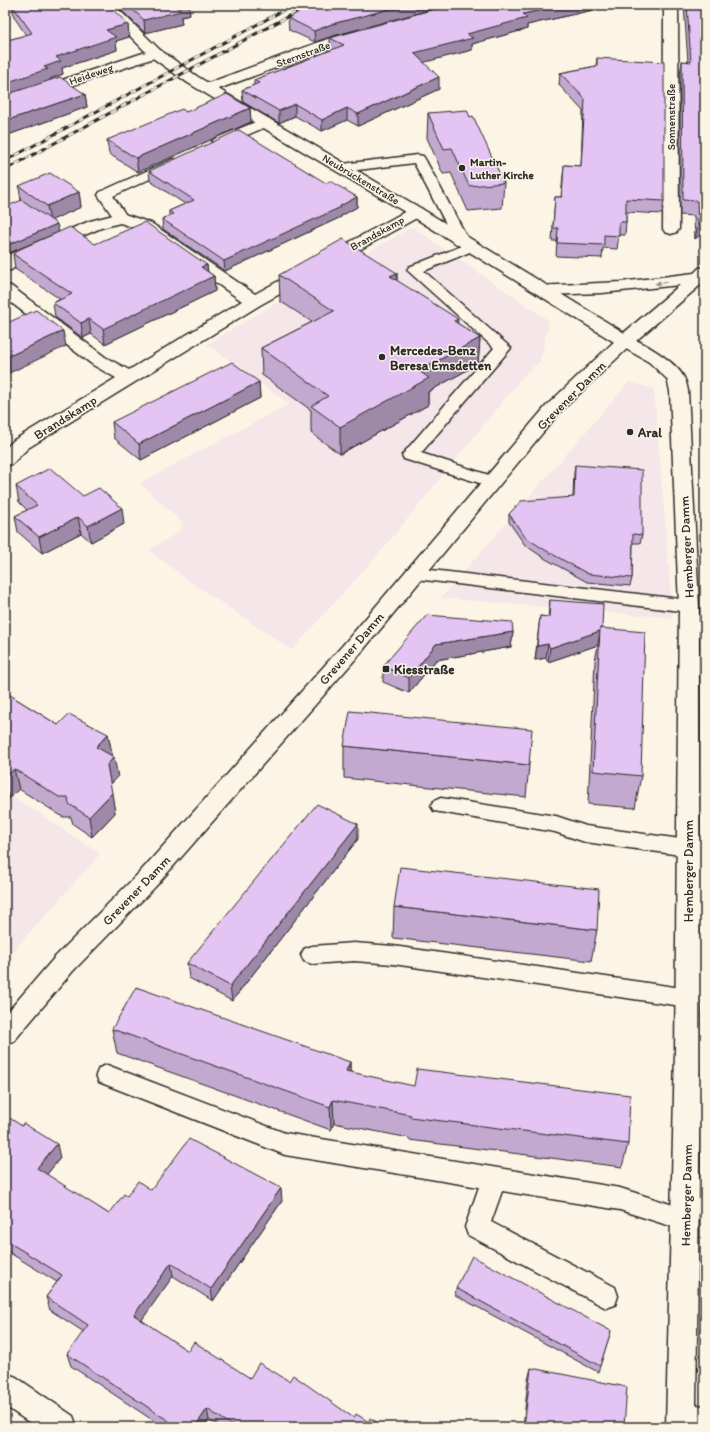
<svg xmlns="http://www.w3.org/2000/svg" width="710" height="1432" viewBox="0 0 710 1432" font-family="Itim,sans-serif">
<rect width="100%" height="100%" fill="#fcf5e5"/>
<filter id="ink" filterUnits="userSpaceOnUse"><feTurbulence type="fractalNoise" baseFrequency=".025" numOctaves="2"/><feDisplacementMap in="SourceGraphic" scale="8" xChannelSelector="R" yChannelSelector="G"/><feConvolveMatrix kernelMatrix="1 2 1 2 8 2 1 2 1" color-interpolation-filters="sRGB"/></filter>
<g filter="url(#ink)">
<g fill="#f4e6e9">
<polygon points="412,227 549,321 540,361 523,376 387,544 292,650 185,578 149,550 180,531 183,523 140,483 289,404 207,344 280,301"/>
<polygon points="629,382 654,389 673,618 441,598"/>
<polygon points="5,791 100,854 5,960"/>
</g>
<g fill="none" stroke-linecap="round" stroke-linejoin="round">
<g stroke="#2b2b2b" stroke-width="3">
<g id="service">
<polygon points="265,118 270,119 271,122 270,125 224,145 214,145 212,142 214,139"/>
<polygon points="418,155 423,156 425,159 468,239 466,242 461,243 456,242 454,239 414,163 342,172 337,171 335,168 337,165 342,164"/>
<polygon points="173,159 178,160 180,163 178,166 113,196 128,218 126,221 121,222 116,221 98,195 100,192"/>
<polygon points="472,242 477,243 479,246 477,249 424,271 511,348 421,453 498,478 500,482 498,486 492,487 404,459 402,455 494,348 407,270 409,267"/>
<polygon points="414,568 689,600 695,602 698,606 695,610 689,612 408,578 405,574 408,570"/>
<polygon points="441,798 556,816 586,826 688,840 695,842 698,848 695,854 688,856 585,842 555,832 434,811 431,806 434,801"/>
<polygon points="354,943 393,946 688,989 696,991 699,998 696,1005 688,1007 393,964 354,961 312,964 304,961 301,955 304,949 312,946"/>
<polygon points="107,1065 285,1133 620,1188 695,1212 698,1220 695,1228 686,1231 620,1210 502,1191 491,1222 615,1287 618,1296 615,1305 606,1308 468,1235 465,1227 479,1187 285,1155 99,1082 96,1075 99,1068"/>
</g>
</g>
<g stroke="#2b2b2b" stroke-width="3">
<g id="minor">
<polygon points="664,5 678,5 679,229 677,232 671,234 665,232 663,229"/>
<polygon points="358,31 363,32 365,35 363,38 343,43 213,91 208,92 203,91 201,88 203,85 333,37"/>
<polygon points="155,49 160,50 162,53 160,56 5,108 5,99"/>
<polygon points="416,207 422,209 424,212 422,215 260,305 28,448 12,464 5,466 5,449 14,440 116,378 93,365 5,298 5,285 11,286 105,357 129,370 242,301 139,229 120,223 101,228 22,262 11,270 5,271 5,258 10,254 90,221 121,213 151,223 255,294 410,209"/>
<path d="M625,336C641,340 676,362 683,376C686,380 687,386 688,391L699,606L701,1053L696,1405L705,1406V1427H666L675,1053L679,606L670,391L667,379L649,362L619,345L616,341L619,337Z"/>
<polygon points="5,1373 16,1377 73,1416 77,1427 36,1427 5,1406"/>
</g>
</g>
<g stroke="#2b2b2b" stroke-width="3">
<polygon id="tertiary" points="99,5 114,5 160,50 198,77 422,209 631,337 634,341 631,345 625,346 619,345 410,215 188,83 150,56"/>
</g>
<g stroke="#2b2b2b" stroke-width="3">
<polygon id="primary" points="705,267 705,281 631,345 559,413 359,655 155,887 73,971 14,1041 5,1044 5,1015 55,957 139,873 343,645 547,405 619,337 680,285 602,293 543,295 537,294 535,290 537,286 621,282 694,273 699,268"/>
</g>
<use href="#service" fill="#fcf5e5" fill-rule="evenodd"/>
<use href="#minor" fill="#fcf5e5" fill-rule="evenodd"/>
<use href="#tertiary" fill="#fcf5e5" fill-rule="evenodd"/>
<use href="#primary" fill="#fcf5e5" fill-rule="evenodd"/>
<g stroke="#2b2b2b" stroke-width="3">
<g id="rail">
<polyline points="5,161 293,5"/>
<polyline points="5,170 309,5"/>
</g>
</g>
<use href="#rail" stroke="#fcf5e5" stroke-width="2" stroke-dasharray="6" stroke-linecap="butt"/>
</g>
<g fill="#c3a9d0" stroke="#2b2b2b">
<polygon points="12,5 128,24 129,37 116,41 117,50 62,68 63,74 50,79 50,81 85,94 87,107 5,136 5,41 26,35 14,17"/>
<polygon points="116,5 189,5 190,15 181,17 182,24 145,33"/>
<polygon points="449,5 608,5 597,7 597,9 527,25 527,29 472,44 472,50 423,62 439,89 358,126 347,120 322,131 295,116 279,123 243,102 242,90 254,85 254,80 331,50 330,49 330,38"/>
<polygon points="684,5 705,5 705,231 695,239 694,216 680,215 680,75 682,61 688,62"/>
<polygon points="288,18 333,36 315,42 289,30"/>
<polygon points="597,58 664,201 662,214 626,212 626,222 625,235 619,235 617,249 603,248 602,258 556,256 557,241 552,241 555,197 561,197 564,165 581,166 583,111 559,85 560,73 596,66"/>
<polygon points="250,108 251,122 138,172 109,154 107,140 186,112"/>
<polygon points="428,113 470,117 504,183 502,208 468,211 451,173 443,174 427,138"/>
<polygon points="149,171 326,183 357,197 357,207 341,216 341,217 225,271 163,229 162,219 169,216 169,211 185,204 150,181"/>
<polygon points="19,186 79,192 81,207 51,220 59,232 9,253 21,201"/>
<polygon points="95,244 207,265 208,272 214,276 215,291 105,344 91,334 83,338 55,317 53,303 60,299 15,269 13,254"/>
<polygon points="397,273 397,281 457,323 480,338 478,364 428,392 428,405 340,454 311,433 311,410 262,375 261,348 312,322 280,301 279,275"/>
<polygon points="705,297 705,315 702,314"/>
<polygon points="259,382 260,398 141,460 114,438 112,422"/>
<polygon points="575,465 642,535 640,543 633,543 632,578 630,586 587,582 544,558 525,545 509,522 509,514 573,497 574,473"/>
<polygon points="16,486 83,496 124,524 91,542 81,533 42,553 18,532 15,516 27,510 19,502"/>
<polygon points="550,600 602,628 641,776 635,808 588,804 595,661 598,645 548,662 546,658 535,660 540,616 548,617"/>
<polygon points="513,632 511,647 436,660 409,693 383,682 383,666"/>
<polygon points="5,692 58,725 108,734 112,754 111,755 118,777 110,785 115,813 92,837 73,824 71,817 63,817 19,789 9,799 5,796"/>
<polygon points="344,746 529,765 526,797 344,778"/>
<polygon points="358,839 232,1001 189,978 187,963"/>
<polygon points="394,907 597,930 591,961 393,938"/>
<polygon points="112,1029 350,1062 350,1072 628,1144 622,1167 409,1140 409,1138 334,1123 331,1130 117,1053"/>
<polygon points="5,1115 60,1158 46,1175 109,1214 127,1196 151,1190 282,1201 213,1301 173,1276 141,1320 188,1351 250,1378 289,1381 354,1418 369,1422 385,1427 220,1427 209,1420 205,1427 163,1427 71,1366 67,1354 84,1332 50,1310 46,1297 57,1282 5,1250"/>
<polygon points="456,1288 611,1331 598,1372 455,1295"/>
<polygon points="531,1368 624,1427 523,1427 528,1380"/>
</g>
<g fill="#9f89a9" stroke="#2b2b2b">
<polygon points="178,5 189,5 190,15 181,17 182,24 145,33 144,20"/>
<polygon points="405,5 447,5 333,36 315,42 314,31 332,24"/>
<polygon points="566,5 608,5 597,7 597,9 527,25 527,29 472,44 472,50 414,65 414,53 467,34 523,14"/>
<polygon points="128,24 129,37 116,41 117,50 62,68 63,74 50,79 50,82 5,97 5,83 44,67 56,57 106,30"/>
<polygon points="439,77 439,89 358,126 358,114"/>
<polygon points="85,94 87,107 5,136 5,121"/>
<polygon points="295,104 295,116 279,123 279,111"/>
<polygon points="250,108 251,122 138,172 136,158"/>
<polygon points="347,108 347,120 322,131 322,120"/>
<polygon points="79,192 81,207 50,221 47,206"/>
<polygon points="357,197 357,207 341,216 341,217 225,271 224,261"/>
<polygon points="705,219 705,231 695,239 698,224"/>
<polygon points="57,224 59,232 9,253 5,256 5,247 8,245"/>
<polygon points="207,265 208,279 214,276 215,291 105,344 103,329 201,267"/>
<polygon points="397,273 396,299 390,276"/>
<polygon points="89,319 91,334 83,338 81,323"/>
<polygon points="458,319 456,346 454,321"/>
<polygon points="63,331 66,346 5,375 5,358"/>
<polygon points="480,338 478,364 428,392 428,405 340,454 340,427 419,371"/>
<polygon points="259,382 260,398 141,460 139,444"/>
<polygon points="122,508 124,524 91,542 88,526"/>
<polygon points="78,517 81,533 42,553 39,537"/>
<polygon points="600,631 598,645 548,662 550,648"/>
<polygon points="513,632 511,647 436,660 409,693 409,678 436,644"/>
<polygon points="548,644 546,658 535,660 537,646"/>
<polygon points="108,734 112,754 99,767 96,747"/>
<polygon points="114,757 118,777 110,785 107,765"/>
<polygon points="14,769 19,789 9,799 5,782 5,778"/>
<polygon points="112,793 115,813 92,837 89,817"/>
<polygon points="358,824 358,839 232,1001 230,986"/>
<polygon points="350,1062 350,1086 346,1071"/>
<polygon points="333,1100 334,1123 331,1130 330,1107"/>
<polygon points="57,1144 60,1158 41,1182 37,1168"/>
<polygon points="281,1188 282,1201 213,1301 211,1289"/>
<polygon points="171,1263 173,1276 137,1327 134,1315"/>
<polygon points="207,1409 209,1420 205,1427 195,1427"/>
</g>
<g fill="#e3c4f2" stroke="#2b2b2b">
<polygon points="12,5 108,5 128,24 106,30 116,37 56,57 61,61 44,67 48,69 5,83 5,41 32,33"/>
<polygon points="128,5 178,5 175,6 181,11 144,20"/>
<polygon points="312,5 405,5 332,24 314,31 288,18"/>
<polygon points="449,5 566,5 523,14 527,18 467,34 473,38 414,53 439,77 358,114 347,108 322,120 295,104 279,111 242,90 259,83 254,80 344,45 330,38"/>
<polygon points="687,5 705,5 705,219 698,224 697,201 683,200 682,61 691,62"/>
<polygon points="597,58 664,62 664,201 626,199 626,222 619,222 619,236 604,235 604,245 557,243 558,228 553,228 555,197 562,197 564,165 581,166 585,99 560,73 597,66"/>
<polygon points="60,77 85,94 5,121 5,95"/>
<polygon points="227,94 250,108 136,158 107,140 182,109 186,112"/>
<polygon points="467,110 470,117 473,116 504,183 469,186 452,148 444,149 428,113"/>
<polygon points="239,130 326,183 330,181 357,197 340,206 341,207 224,261 162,219 173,214 169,211 194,200 149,171"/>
<polygon points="50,173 79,192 47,206 19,186"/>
<polygon points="22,200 57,224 8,245 5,247 5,207"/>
<polygon points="145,222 207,265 201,267 214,276 103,329 89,319 81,323 53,303 72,294 13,254 20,249 70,227 95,244"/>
<polygon points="343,239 397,273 390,276 458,319 454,321 480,338 419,371 429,378 340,427 311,406 328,396 261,348 334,311 279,275"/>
<polygon points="36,310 63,331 5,358 5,324"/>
<polygon points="232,362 259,382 139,444 112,422"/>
<polygon points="575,465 642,470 642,535 633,534 632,578 588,574 545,550 525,537 509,514 521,501 574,497"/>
<polygon points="50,468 83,496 99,488 122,508 88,526 78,517 39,537 15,516 37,505 16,486"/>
<polygon points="550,600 603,604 602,628 600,628 600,631 550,648 548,644 537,646 540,616 549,617"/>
<polygon points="427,615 512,622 513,632 436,644 409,678 383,666"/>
<polygon points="600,628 645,632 641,776 593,771"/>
<polygon points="5,692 58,725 69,714 108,734 96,747 114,757 107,765 112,793 89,817 69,804 68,797 59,797 14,769 5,778"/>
<polygon points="350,711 532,729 529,765 344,746"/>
<polygon points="317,804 358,824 230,986 187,963"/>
<polygon points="400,867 599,889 597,930 394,907"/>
<polygon points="136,987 350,1062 346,1071 414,1086 417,1069 630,1095 628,1144 410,1117 411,1115 333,1100 330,1107 112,1029"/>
<polygon points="5,1115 22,1126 23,1123 57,1144 37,1168 109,1214 124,1194 127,1196 138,1181 151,1190 189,1139 281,1188 211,1289 171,1263 134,1315 188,1351 194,1342 250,1378 259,1363 289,1381 293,1375 354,1418 356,1414 369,1422 370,1418 385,1427 235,1427 207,1409 195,1427 178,1427 67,1354 88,1325 46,1297 62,1275 5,1240"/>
<polygon points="472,1256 611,1331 600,1366 456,1288"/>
<polygon points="531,1368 627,1387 624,1427 524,1427"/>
</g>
<defs><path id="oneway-solid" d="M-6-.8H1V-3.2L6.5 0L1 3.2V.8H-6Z"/></defs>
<use fill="#949088" href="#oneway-solid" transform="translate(661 283) rotate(171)"/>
</g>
<g fill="#2b2b2b" stroke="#fcf5e5" stroke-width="1.5">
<circle cx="462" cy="168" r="4"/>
<circle cx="382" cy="357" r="4"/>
<circle cx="630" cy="432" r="4"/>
<rect x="382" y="665" width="8" height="8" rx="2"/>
</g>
<g text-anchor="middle" stroke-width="3" stroke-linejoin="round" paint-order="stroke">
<g font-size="11" fill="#2b2b2b" stroke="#fcf5e5">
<text transform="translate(303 54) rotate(-20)" y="4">Sternstraße</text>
<text transform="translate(91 74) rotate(-19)" y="4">Heideweg</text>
<text transform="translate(671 117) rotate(-90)" y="4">Sonnenstraße</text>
<text transform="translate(361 179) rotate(31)" y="4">Neubrückenstraße</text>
<text transform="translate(377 233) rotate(-29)" y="4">Brandskamp</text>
</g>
<g font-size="11" font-weight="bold" fill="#2b2b2b" stroke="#fcf5e5" text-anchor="start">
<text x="470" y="166">Martin-<tspan x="470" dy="13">Luther Kirche</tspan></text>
</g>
<g font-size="13" font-weight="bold" fill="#2b2b2b" stroke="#fcf5e5" text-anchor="start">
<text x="390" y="355">Mercedes-Benz<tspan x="390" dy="15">Beresa Emsdetten</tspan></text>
<text x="638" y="437">Aral</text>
<text x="394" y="674">Kiesstraße</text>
</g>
<g font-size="13" fill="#2b2b2b" stroke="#fcf5e5">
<text transform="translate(571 395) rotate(-45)" y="5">Grevener Damm</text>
<text transform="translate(65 417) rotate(-32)" y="5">Brandskamp</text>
<text transform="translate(686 547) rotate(-93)" y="5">Hemberger Damm</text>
<text transform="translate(351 648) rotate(-49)" y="5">Grevener Damm</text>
<text transform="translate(688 871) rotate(-90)" y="5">Hemberger Damm</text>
<text transform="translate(136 890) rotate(-46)" y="5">Grevener Damm</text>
<text transform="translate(686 1195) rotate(-89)" y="5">Hemberger Damm</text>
</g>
</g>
<rect width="710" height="1432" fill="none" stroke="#fcf5e5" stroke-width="20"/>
<rect x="10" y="10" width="690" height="1412" fill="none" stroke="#2b2b2b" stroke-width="1.5" filter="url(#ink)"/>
</svg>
